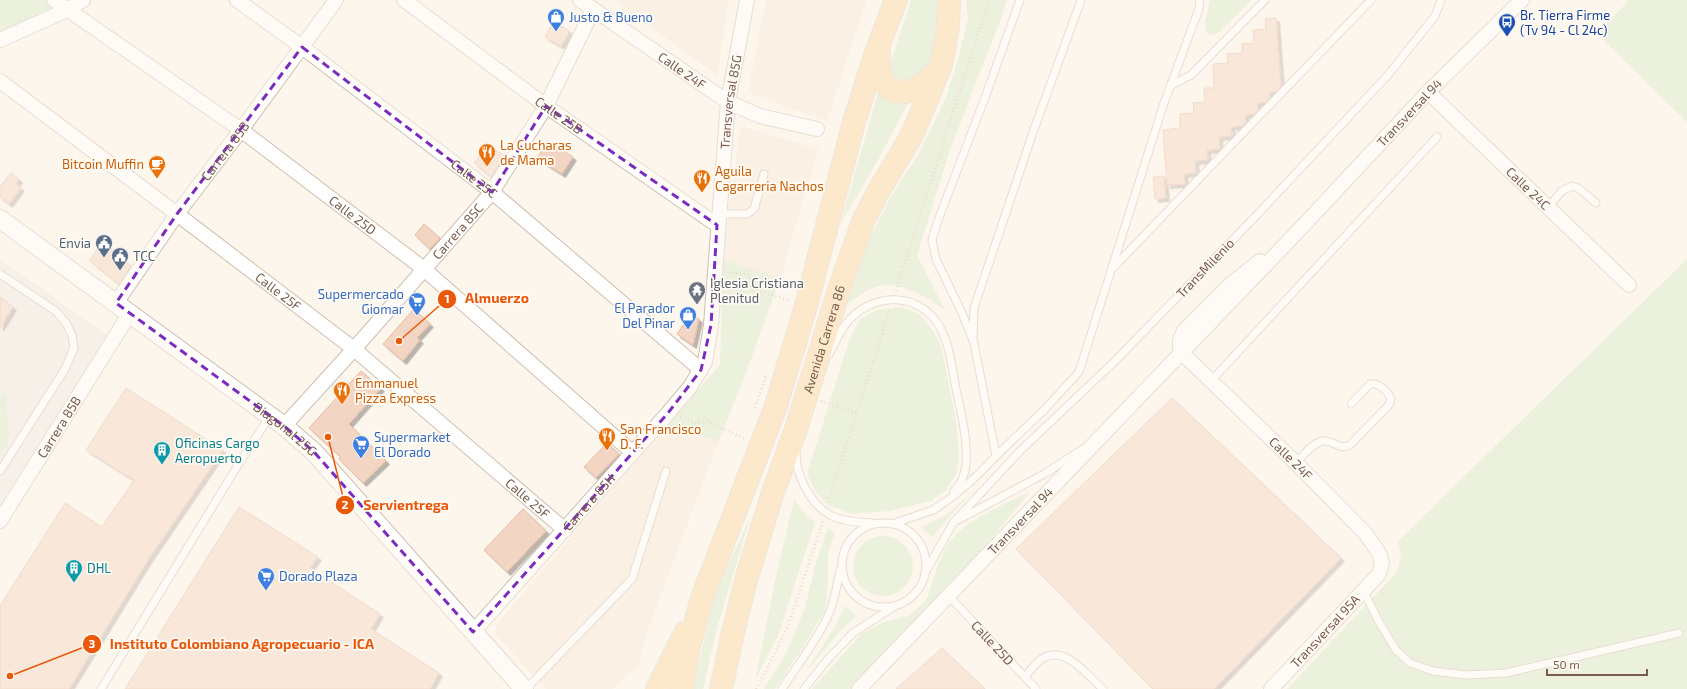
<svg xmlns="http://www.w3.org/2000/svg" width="1687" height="689" viewBox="0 0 1687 689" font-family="'Exo 2',sans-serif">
<defs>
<filter id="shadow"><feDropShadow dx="3.5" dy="3.5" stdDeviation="0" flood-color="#0004"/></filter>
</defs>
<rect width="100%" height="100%" fill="#fdf6ec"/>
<g fill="#f5e8da">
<polygon points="613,0 729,0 717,75"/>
<polygon points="766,0 867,0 827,121 748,93"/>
<polygon points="740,126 818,149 780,279 723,259"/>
<polygon points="665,427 719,441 650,623 638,666 612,689 546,689 496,635 496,625"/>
</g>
<polygon fill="#efe9e4" points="0,259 107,335 0,505"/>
<g fill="#d8ecc9">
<polygon points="0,0 67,0 0,34"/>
<path d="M911,0H939C939,19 938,65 922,77C918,81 902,84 896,85L888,70Z"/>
<path d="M966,0H1007L1000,21L951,147L917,255L945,310C923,295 896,277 868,290C860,294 854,300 847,304L869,240L891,196L918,155L945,100L959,56L968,18Z"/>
<polygon points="1210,0 1252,0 1217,34 1210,35 1205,30 1205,22"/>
<polygon points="1629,0 1687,0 1687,122 1597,34"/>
<polygon points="878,93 892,101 907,105 877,162 840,225"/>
<polygon points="723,259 780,279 747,370 719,441 665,427 720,365"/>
<polygon points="1687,259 1687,689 1287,689 1397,572 1401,555 1398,541"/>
<polygon points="901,307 920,314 932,329 941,345 956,420 959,454 956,474 946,490 931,501 890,511 851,514 828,505 817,494 807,474 849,341 859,320 876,310"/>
<polygon points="6,391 9,442 0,456 0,399"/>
<path d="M1030,492C974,561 913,625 851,689H812L861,634L881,623L908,616L926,601L939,562L948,543L964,527L991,510Z"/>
<polygon points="971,493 932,537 921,527 947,514"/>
<polygon points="794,499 806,515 815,522 778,636 755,680 776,576"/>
<polygon points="751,516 717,628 703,689 693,689 715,593"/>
<polygon points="828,528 835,533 828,554 828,583 825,611 800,652 775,689 764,689 786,654 805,608 815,566"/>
<circle cx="883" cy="566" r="30"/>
<polygon points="845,606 857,616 843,628 805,673 836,625"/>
</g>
<g fill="#f3d5c3" stroke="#e6bba3" filter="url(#shadow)">
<polygon points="1276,18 1281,86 1276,92 1269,92 1270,98 1266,102 1257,103 1258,111 1254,114 1245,115 1245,123 1243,126 1231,127 1232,136 1219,137 1220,149 1207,150 1208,160 1195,161 1196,173 1184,174 1185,184 1167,185 1163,130 1180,128 1180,114 1194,113 1193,103 1205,102 1204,88 1214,88 1213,64 1228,63 1227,54 1242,53 1242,44 1254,43 1253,30 1266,29 1265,19"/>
<polygon points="553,22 570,31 561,46 545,37"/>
<polygon points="548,141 573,157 562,174 537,158"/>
<polygon points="488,144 504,156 491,177 474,163"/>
<polygon points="11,173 19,179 16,184 21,188 9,204 0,197 0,187"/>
<polygon points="1164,176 1166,198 1155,199 1153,177"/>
<polygon points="424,224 440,238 430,249 415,235"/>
<polygon points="103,242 131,266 119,284 89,260"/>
<polygon points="0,297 13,307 0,328"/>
<polygon points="414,309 430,324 417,338 420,340 403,361 383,344"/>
<polygon points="691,314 699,319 693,345 677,334"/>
<polygon points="361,371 381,388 349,424 386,461 363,483 339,459 341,457 309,428"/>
<polygon points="126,388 223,450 148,560 69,689 0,689 0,606 65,503 102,527 134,480 86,450"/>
<polygon points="1172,398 1341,558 1214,689 1153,689 1016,549"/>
<polygon points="607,443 619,454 596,478 584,467"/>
<polygon points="239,507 318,557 310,568 380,614 371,629 439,673 430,689 125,689"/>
<polygon points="523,509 546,531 507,572 484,550"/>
<polygon points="942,648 985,689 896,689"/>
</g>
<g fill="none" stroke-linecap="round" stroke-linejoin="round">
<g stroke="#d1beb0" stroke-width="9">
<g id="service">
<polyline points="1170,86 1191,75 1265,0"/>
<polyline points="1548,207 1562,191 1572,186 1578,188 1596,203"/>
<polyline points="718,214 747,214 754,209 764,174"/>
<polyline points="1112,269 1371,0"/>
<polyline points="0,274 57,312 66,323 72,335 74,348 65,369 0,471"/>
<polyline points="973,338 974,308 1032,135 1081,0"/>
<path d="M829,354C834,345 839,334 845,325C869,293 916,290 938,324C950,343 952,368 956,389C961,413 968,439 966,464C965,475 961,484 954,491"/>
<polyline points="1211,381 1437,137"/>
<path d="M796,450C795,474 810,505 832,516C844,522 859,522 872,523"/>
<polyline points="996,456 1044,410 1079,372 1164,103 1199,9 1200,0"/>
<path d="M1296,463C1303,456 1313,442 1323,441C1334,440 1340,451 1350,445L1388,406C1390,403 1392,400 1390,397C1387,390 1377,382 1370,384L1351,404"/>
<path d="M933,510C957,495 977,477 996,456L974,343L961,311L936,259L932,240L937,223L986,95L1020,0"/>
<polyline points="958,520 1044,474 1083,449"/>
<circle cx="884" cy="565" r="42"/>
<polyline points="892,524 933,510 936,508"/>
<polyline points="925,573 953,523 1020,451 1115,361 1254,218 1388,75 1435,16 1441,0"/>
<polyline points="1363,590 1379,622 1396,650 1410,663 1433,671 1465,675 1506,673 1679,633"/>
<path id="s1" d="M949,596L1036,689"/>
<path d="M1025,677C1030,671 1036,662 1043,658C1065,645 1088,676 1103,689"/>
<polyline points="101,689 238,465 270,416"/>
<polyline points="526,689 632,579 666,471"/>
<path d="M782,689C797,666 815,643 827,618C834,604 837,586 840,570"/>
<polyline points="804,689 829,658 853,633 895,606"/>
</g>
</g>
<g stroke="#d1beb0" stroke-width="16">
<g id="minor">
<path id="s2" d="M54,0L241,130L424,269L633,453"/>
<path id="s3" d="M237,0L302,47L492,192L701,370"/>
<path id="s4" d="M404,0L546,106L717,225"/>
<path id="s5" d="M580,0L728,102L760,116L817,129"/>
<polyline points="0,40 67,10 83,0"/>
<path id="s6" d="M0,81L177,214L354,349L565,530"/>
<path id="s7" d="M1428,92L1629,285"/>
<path id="s8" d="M1260,261L1231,284L1184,331C1180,339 1178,344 1182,353L1296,463L1365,533L1379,553L1382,563L1379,574L1271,689"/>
<path id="s9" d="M116,303L177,214L241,130L336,0"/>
<path id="s10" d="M284,426L354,349L492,192L546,106L593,10"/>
<path id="s11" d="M0,521L130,313"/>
<path id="s12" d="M473,632L668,413L690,387L705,362L711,325L728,102L747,0"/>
<path id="s13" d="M859,689L1301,228L1428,92L1522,0"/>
</g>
</g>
<g stroke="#d1beb0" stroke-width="20">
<g id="tertiary">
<path id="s14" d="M0,219L284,426L314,452L524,689"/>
</g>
</g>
<g stroke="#dad1cd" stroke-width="24">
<g id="primary">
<path d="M879,53C879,59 878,66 880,72C890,108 921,89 938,70"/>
<polyline points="657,689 685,633"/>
<polyline points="682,689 689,647 702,598 776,406 806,306 854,122 878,47 896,0"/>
<path id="s15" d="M721,689L734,628L747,577L772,495L796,429L840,287L864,219L877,194L913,133L941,65L948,27L949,0"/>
</g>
</g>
<g stroke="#d9b8a5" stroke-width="2.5" stroke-dasharray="1 3" stroke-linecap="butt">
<polyline points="728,272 749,275 752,289 788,300"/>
<polyline points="896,291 989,0"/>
<polyline points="821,401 857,413"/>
<polyline points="755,408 766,375"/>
<polyline points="680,417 697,423 707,421 745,439"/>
<polyline points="828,502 890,309"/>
<polyline points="756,689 766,671 788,626 823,521"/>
</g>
<use href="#service" stroke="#fff" stroke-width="7"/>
<use href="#minor" stroke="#fff" stroke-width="14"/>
<use href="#tertiary" stroke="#fff" stroke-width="18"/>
<use href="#primary" stroke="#fbd9a5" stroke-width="22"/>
</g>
<path d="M0 0H1687V689H0ZM302,47L492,192L546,106L717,225L711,325L701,370L668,413L473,632L314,452L284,426L116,303L177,214Z" fill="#fdf6ec" fill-opacity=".55" fill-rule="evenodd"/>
<path fill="none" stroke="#7b2cbf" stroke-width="3" stroke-dasharray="8 5" stroke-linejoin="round" d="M302,47L492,192L546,106L717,225L711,325L701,370L668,413L473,632L314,452L284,426L116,303L177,214Z"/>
<defs>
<g id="shop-pin" transform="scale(0.9)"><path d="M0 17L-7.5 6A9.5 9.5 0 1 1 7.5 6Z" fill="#3f7fe0" stroke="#fffaf3"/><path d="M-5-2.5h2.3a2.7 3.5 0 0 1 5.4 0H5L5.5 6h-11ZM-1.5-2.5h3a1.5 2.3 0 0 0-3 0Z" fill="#fff"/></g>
<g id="bus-pin" transform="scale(0.9)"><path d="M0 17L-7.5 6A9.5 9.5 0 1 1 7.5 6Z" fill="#1a4fb4" stroke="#fffaf3"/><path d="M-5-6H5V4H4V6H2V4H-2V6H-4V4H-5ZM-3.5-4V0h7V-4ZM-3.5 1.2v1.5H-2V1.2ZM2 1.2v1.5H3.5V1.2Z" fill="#fff"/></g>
<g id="restaurant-pin" transform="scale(0.9)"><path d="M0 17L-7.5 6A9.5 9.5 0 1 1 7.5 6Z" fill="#e8710a" stroke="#fffaf3"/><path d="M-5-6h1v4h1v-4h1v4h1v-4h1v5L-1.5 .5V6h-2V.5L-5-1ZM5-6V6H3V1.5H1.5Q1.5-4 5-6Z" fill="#fff"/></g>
<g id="cafe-pin" transform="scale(0.9)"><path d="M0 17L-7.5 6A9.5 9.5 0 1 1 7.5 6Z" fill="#e8710a" stroke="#fffaf3"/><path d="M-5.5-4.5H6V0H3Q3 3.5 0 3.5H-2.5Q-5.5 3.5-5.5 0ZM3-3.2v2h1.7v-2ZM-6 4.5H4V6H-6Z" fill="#fff"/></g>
<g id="civic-pin" transform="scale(0.9)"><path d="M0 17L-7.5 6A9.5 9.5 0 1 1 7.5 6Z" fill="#5c6f8a" stroke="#fffaf3"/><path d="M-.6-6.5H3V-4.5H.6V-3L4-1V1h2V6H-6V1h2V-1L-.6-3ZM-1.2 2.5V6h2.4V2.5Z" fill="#fff"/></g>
<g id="temple-pin" transform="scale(0.9)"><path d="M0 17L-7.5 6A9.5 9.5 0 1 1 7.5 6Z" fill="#6b7280" stroke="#fffaf3"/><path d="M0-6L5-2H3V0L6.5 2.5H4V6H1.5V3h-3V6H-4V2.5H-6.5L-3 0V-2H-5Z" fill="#fff"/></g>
<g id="supermarket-pin" transform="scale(0.9)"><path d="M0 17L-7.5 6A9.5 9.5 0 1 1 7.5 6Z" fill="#3f7fe0" stroke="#fffaf3"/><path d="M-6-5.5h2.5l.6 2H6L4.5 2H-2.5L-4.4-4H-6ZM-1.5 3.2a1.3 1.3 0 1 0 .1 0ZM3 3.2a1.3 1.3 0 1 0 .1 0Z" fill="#fff"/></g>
<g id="building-pin" transform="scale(0.9)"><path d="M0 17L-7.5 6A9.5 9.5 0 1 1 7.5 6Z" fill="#0f9aa8" stroke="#fffaf3"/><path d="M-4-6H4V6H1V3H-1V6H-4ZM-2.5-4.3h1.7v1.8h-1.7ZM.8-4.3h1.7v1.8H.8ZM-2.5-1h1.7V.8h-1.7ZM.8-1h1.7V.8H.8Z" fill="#fff"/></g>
</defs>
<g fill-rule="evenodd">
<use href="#shop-pin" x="556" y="17"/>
<use href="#bus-pin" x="1507" y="22"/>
<use href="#restaurant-pin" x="487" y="152"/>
<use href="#cafe-pin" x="157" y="164"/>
<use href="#restaurant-pin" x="702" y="178"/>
<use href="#civic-pin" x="104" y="243"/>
<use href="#civic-pin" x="120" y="256"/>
<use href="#temple-pin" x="697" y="290"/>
<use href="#supermarket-pin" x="417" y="301"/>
<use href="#shop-pin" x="688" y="315"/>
<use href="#restaurant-pin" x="342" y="390"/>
<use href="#restaurant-pin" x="607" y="436"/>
<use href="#supermarket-pin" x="361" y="444"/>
<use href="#building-pin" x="162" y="450"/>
<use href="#building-pin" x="74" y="568"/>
<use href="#supermarket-pin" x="266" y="576"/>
</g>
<g text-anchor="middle" stroke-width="3.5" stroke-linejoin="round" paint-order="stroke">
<g font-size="13" fill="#164399" stroke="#fffaf3" text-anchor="start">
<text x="1520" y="20">Br. Tierra Firme<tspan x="1520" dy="15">(Tv 94 - Cl 24c)</tspan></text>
</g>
<g font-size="13" fill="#366cbe" stroke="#fffaf3" text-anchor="start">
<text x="569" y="22">Justo &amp; Bueno</text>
<text x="404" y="299" text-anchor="end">Supermercado<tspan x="404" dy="15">Giomar</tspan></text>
<text x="675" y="313" text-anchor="end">El Parador<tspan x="675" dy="15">Del Pinar</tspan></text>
<text x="374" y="442">Supermarket<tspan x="374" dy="15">El Dorado</tspan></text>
<text x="279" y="581">Dorado Plaza</text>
</g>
<g font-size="13" fill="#7a5c4d" stroke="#fffaf3">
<text dy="5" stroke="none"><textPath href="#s5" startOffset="124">Calle 24F</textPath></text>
<text dy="5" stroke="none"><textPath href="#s12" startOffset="618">Transversal 85G</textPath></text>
<text dy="5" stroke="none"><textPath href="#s13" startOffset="797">Transversal 94</textPath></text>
<text dy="5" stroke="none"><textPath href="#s4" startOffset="193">Calle 25B</textPath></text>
<text dy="5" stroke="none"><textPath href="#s9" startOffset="187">Carrera 85B</textPath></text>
<text dy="5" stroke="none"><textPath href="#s3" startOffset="297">Calle 25C</textPath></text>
<text dy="5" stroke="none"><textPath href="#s7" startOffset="139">Calle 24C</textPath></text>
<text dy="5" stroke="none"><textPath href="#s2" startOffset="368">Calle 25D</textPath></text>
<text dy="5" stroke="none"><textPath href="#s10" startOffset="261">Carrera 85C</textPath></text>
<text transform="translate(1205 268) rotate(-46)" y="5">TransMilenio</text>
<text dy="5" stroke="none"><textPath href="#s6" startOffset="349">Calle 25F</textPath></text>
<text dy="5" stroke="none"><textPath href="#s15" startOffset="365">Avenida Carrera 86</textPath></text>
<text dy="5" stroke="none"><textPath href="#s11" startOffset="111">Carrera 85B</textPath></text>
<text dy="5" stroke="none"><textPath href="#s14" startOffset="354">Diagonal 25G</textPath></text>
<text dy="5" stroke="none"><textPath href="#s8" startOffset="278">Calle 24F</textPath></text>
<text dy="5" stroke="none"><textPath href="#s6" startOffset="673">Calle 25F</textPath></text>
<text dy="5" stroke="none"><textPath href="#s12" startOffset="174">Carrera 85H</textPath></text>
<text dy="5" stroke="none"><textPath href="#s13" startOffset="233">Transversal 94</textPath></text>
<text transform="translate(1325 631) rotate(-47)" y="5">Transversal 95A</text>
<text dy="5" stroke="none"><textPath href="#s1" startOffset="64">Calle 25D</textPath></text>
</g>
<g font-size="13" fill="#c56008" stroke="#fffaf3" text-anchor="start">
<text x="500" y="150">La Cucharas<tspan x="500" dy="15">de Mama</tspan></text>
<text x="144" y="169" text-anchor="end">Bitcoin Muffin</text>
<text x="715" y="176">Aguila<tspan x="715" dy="15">Cagarreria Nachos</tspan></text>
<text x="355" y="388">Emmanuel<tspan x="355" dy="15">Pizza Express</tspan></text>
<text x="620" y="434">San Francisco<tspan x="620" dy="15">D. F.</tspan></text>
</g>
<g font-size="13" fill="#4e5e75" stroke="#fffaf3" text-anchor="end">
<text x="91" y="248">Envia</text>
<text x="133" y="261" text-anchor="start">TCC</text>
</g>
<g font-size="13" fill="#5b616d" stroke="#fffaf3" text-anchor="start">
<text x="710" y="288">Iglesia Cristiana<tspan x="710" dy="15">Plenitud</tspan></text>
</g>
<g font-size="13" fill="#0d838f" stroke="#fffaf3" text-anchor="start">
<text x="175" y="448">Oficinas Cargo<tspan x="175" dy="15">Aeropuerto</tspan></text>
<text x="87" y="573">DHL</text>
</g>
</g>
<path fill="none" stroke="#e8590c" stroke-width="1.5" d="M399 341L447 299M328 437L345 505M10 676L92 644"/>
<g fill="#e8590c" stroke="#fffaf3" stroke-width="1.5">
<circle cx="399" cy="341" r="4"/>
<circle cx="328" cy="437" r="4"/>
<circle cx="10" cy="676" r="4"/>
<circle cx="447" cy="299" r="10"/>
<circle cx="345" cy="505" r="10"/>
<circle cx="92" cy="644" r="10"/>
</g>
<g font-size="12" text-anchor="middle" font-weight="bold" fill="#fff">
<text x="447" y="303">1</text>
<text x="345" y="509">2</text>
<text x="92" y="648">3</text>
</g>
<g font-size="14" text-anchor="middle" font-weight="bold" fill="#e8590c" stroke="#fffaf3" stroke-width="3.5" stroke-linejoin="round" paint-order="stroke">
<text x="497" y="303">Almuerzo</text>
<text x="406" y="510">Servientrega</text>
<text x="242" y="649">Instituto Colombiano Agropecuario - ICA</text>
</g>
<path d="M1547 669v6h100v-6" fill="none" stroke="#7a5c4d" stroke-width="2"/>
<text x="1553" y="669" font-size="12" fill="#7a5c4d" stroke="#fffaf3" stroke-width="3" paint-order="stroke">50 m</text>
</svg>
